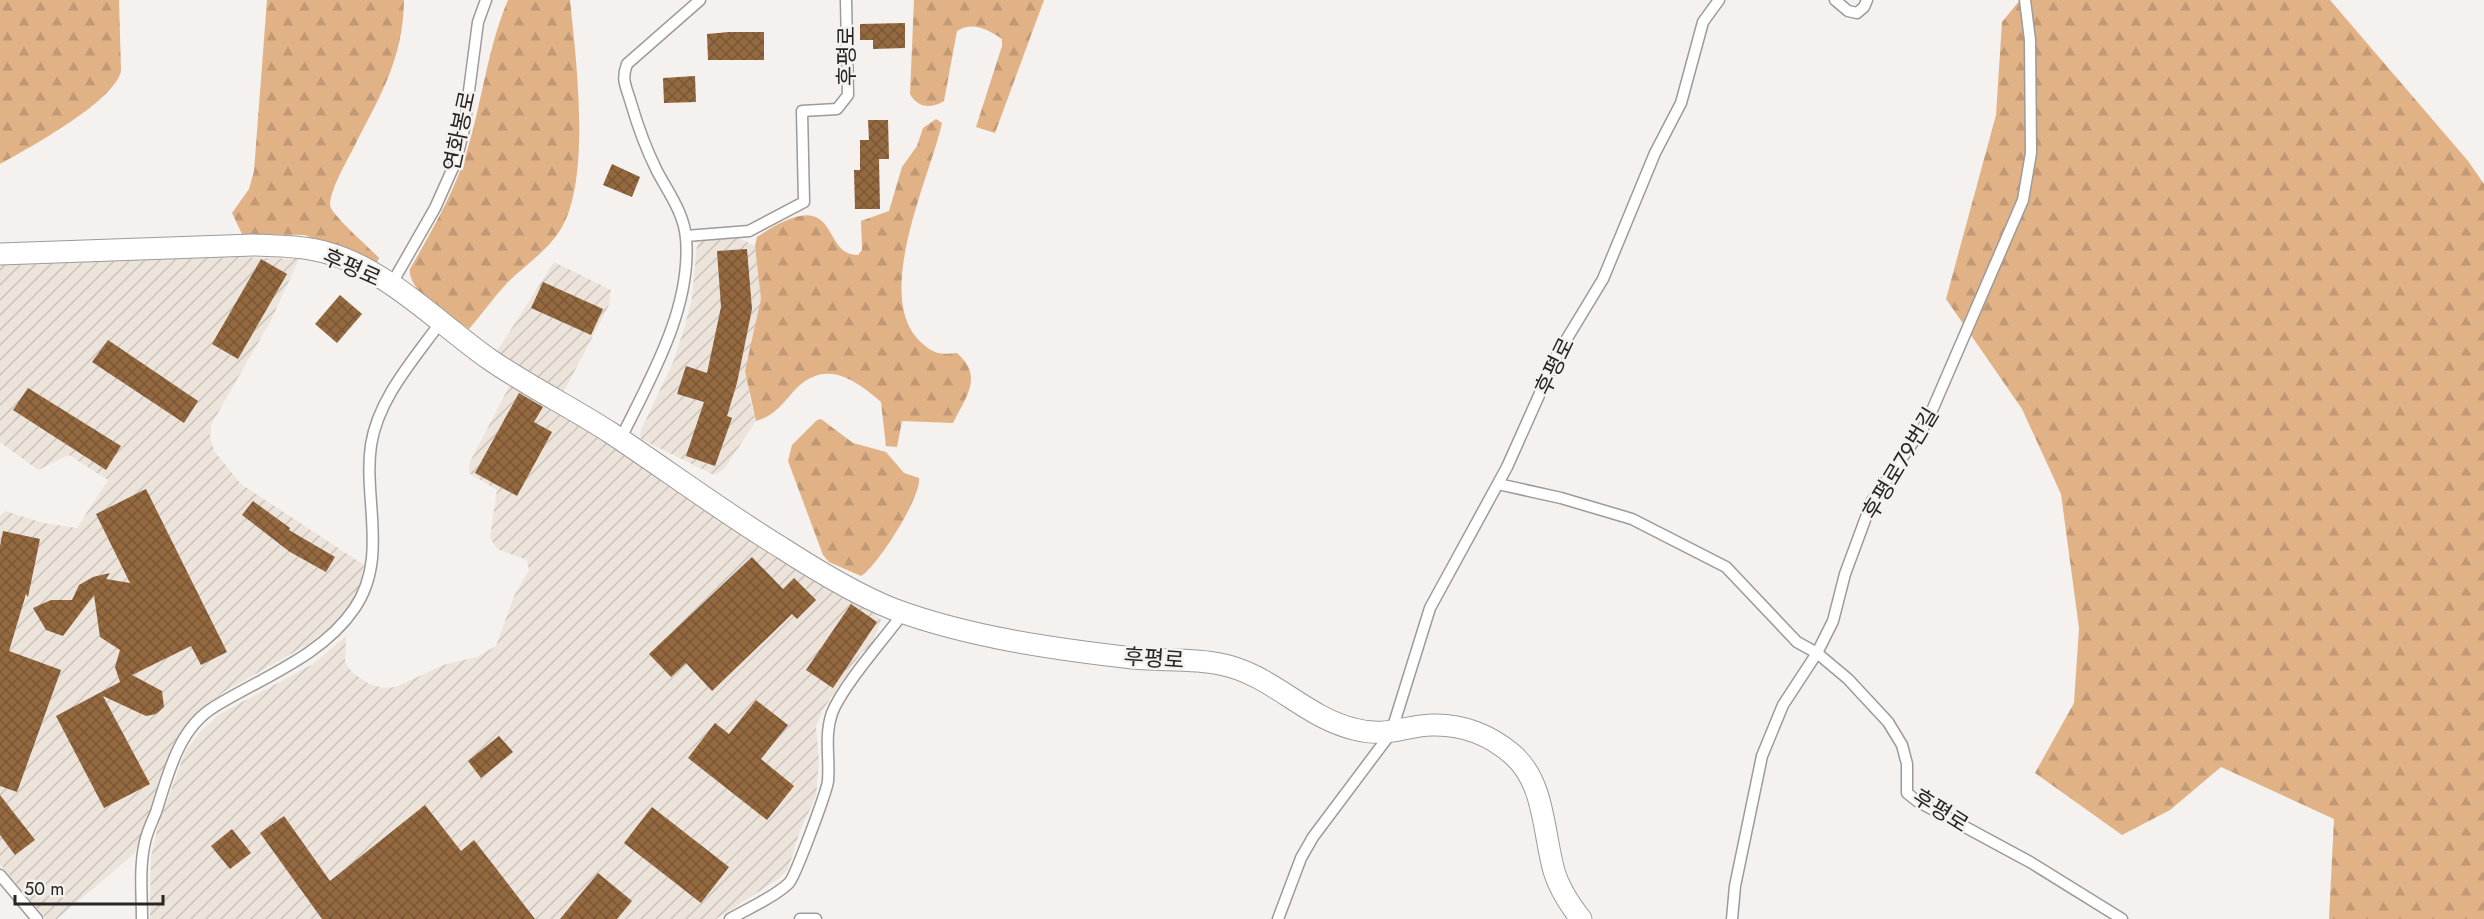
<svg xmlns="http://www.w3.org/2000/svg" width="2484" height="919" viewBox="0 0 2484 919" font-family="Jost,'Noto Sans KR',sans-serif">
<defs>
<pattern id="industrial-furrows" width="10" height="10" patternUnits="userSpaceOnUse" patternTransform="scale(1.5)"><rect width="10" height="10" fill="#ece3db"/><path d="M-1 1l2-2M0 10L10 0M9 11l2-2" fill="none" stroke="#cac3bc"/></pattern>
<pattern id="forest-firs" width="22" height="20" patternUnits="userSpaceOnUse" patternTransform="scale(1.5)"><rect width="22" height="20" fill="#e1b286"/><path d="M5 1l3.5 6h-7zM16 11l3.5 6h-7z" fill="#c19974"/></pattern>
<pattern id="building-cross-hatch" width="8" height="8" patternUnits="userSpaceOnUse" patternTransform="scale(1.5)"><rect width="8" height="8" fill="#94693f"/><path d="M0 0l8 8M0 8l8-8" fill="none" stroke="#795635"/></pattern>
</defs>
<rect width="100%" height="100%" fill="#f4f1ef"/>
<g fill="url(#industrial-furrows)">
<polygon points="739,238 755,246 760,282 761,299 749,395 756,421 724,469 714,475 641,439 640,432 674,360 684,329 692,298 697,245 701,241"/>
<polygon points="238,257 299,259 271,320 211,425 210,437 214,451 241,484 364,565 361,581 351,605 334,624 307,645 222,693 184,728 173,744 161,775 135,853 57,919 46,919 0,864 0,516 5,511 43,523 77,528 108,480 69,455 38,470 0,442 0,265"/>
<polygon points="554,262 611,290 609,305 562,395 496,353"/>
<polygon points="511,383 867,605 881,620 872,644 861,653 822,711 816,727 819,761 816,796 800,831 788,869 780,878 716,919 150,919 151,857 158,826 185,752 199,733 218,715 313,664 346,636 345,663 353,673 369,684 383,688 396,687 443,665 477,657 496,646 514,596 529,570 527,560 497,549 490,537 497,490 469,473 469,464"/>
</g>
<g fill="url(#forest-firs)">
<path d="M0,0H119L121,71C115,101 29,148 0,164Z"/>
<path d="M267,0H404C403,59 381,94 355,145C348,159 330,189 330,205C331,215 370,248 379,258L376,265L305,235L242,234L232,213L249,189L254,171Z"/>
<path d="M508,0H570C576,59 591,176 562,227C548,251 526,264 507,283C494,297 482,314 469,329C452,316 407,292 410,269C431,232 453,195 466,154C482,104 487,49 508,0Z"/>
<path d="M914,0H1044L995,133L976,127L1002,46V39C988,30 973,21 957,31L944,101C931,109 918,108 910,94Z"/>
<polygon points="2020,0 2330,0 2468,161 2484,184 2484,919 2329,919 2334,819 2221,767 2170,810 2122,835 2035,773 2074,703 2079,628 2061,494 2022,409 1946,299 1996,115 2002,22"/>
<path d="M936,119L942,123C930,178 870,300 923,344C934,354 942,355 957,353C984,377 966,396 953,423L902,421L897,447L886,446L881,402C852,377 823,358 792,393C781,406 773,416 756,421L745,371L761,299L755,246L757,237C844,179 818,256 858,255L862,250L861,221L889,211L902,167L917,146L923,128Z"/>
<path d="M821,419L853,443L886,452L904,473L919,478C922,496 877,567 861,576L829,562L823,555L788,461L792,445L817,420Z"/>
</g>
<g fill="url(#building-cross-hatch)">
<polygon points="905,23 905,48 873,49 873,40 860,40 860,24"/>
<polygon points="729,32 764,32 764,60 708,60 707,34"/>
<polygon points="695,76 696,102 664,103 663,78"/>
<polygon points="868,120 888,120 889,159 879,159 880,209 855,209 854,170 860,170 860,140 869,140"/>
<polygon points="612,164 640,177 632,197 603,185"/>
<polygon points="747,249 752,309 737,383 727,416 732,418 715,466 686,456 704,402 677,394 686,366 707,373 721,307 717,251"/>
<polygon points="261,259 287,274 238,359 212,344"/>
<polygon points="543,282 603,309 591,335 531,308"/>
<polygon points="340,295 362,314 337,343 315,324"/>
<polygon points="108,340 198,401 184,423 92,362"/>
<polygon points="28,388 121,446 106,470 13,410"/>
<polygon points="519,393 543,407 534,422 552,432 517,496 475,473"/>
<polygon points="146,489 227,652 201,665 191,646 132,675 162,691 164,707 156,714 146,716 103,696 150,784 104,808 56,716 120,682 115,667 120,650 100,637 94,595 63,636 46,630 33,608 51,600 72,600 79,585 93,577 110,573 106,579 130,583 96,514"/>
<polygon points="253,501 290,528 289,530 335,557 326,572 290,552 242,515"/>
<polygon points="3,531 40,539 28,597 26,594 9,651 61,670 17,792 0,786 0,546"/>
<polygon points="752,557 783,589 794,578 816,600 797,619 792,614 712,691 686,663 671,677 649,654"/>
<polygon points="851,604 877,622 833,688 806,670"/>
<polygon points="756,700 788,725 761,759 794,786 767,820 688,758 715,723 729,734"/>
<polygon points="499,736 513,752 481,778 468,761"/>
<polygon points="0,795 35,840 15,855 0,835"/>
<polygon points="425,805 461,851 474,840 535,919 322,919 260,833 284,816 330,881"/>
<polygon points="652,807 729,867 701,903 624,843"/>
<polygon points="232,829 251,853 230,869 211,846"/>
<polygon points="598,873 632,901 617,919 560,919"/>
</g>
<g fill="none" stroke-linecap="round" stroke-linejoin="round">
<g stroke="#9d9a98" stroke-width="13">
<g id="lane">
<polyline points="1835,0 1848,11 1857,13 1864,7 1867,0"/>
<polyline points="686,236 749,231 804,202 802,111 837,109 848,95 846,0"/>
<polyline points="391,285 435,208 456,161 464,129 478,22 486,0"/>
<path d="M620,440C650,379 692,308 686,238C684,213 668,192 657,171C646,149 638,127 631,103C626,86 621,80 627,64L700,0"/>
<polyline points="1498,484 1561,498 1632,519 1726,567 1797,642 1817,653 1848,679 1888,722 1902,745 1907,764 1907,793 1917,801 2030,862 2122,919"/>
<polyline points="0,875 37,919"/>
<path d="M142,919C142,894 139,867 145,842C147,832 152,822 156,812C168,775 178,729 214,707C261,678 322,656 354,609C389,559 363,499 371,445C378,399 414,359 440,323"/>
<path d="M730,919C749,908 773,898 789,883C795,877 827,791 828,781C830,758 824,736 832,713C843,685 885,638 904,612"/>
<polyline points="800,919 816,919"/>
<polyline points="1278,919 1301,858 1313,837 1391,733 1430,608 1507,467 1557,355 1603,279 1655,153 1681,103 1703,22 1719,0"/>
<polyline points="1732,919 1735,886 1762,756 1783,705 1817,653 1833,621 1845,574 1872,501 1927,422 2023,200 2031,153 2030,40 2025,0"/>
</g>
</g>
<g stroke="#9d9a98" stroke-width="23">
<path id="street" d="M0,254L253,245C279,246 306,246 331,254C388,271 441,325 489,359C528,386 571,407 611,433C668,471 723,512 782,548C816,570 855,594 893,609C968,637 1054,649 1133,658C1162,661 1192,658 1220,664C1272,674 1304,717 1354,729C1387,738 1402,726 1432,725C1462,724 1490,735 1512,754C1545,782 1543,832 1554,871C1559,888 1570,905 1581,919"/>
</g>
<use href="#lane" stroke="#fff" stroke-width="10"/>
<use href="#street" stroke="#fff" stroke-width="21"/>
</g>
<g text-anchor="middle" stroke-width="5" stroke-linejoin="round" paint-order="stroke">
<g font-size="22" fill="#272625" stroke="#f4f1ef">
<text transform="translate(846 56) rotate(-90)" y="8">후평로</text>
<text transform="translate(459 131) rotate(-78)" y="8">연화봉로</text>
<text transform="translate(352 267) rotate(24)" y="8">후평로</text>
<text transform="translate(1554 366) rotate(-64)" y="8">후평로</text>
<text transform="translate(1900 463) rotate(-59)" y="8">후평로79번길</text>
<text transform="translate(1154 658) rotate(4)" y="8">후평로</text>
<text transform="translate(1941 810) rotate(32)" y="8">후평로</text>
</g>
</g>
<path d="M15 895v9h148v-9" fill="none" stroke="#272625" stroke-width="3"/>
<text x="24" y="895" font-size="18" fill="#272625" stroke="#f4f1ef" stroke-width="4.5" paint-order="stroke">50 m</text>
</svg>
